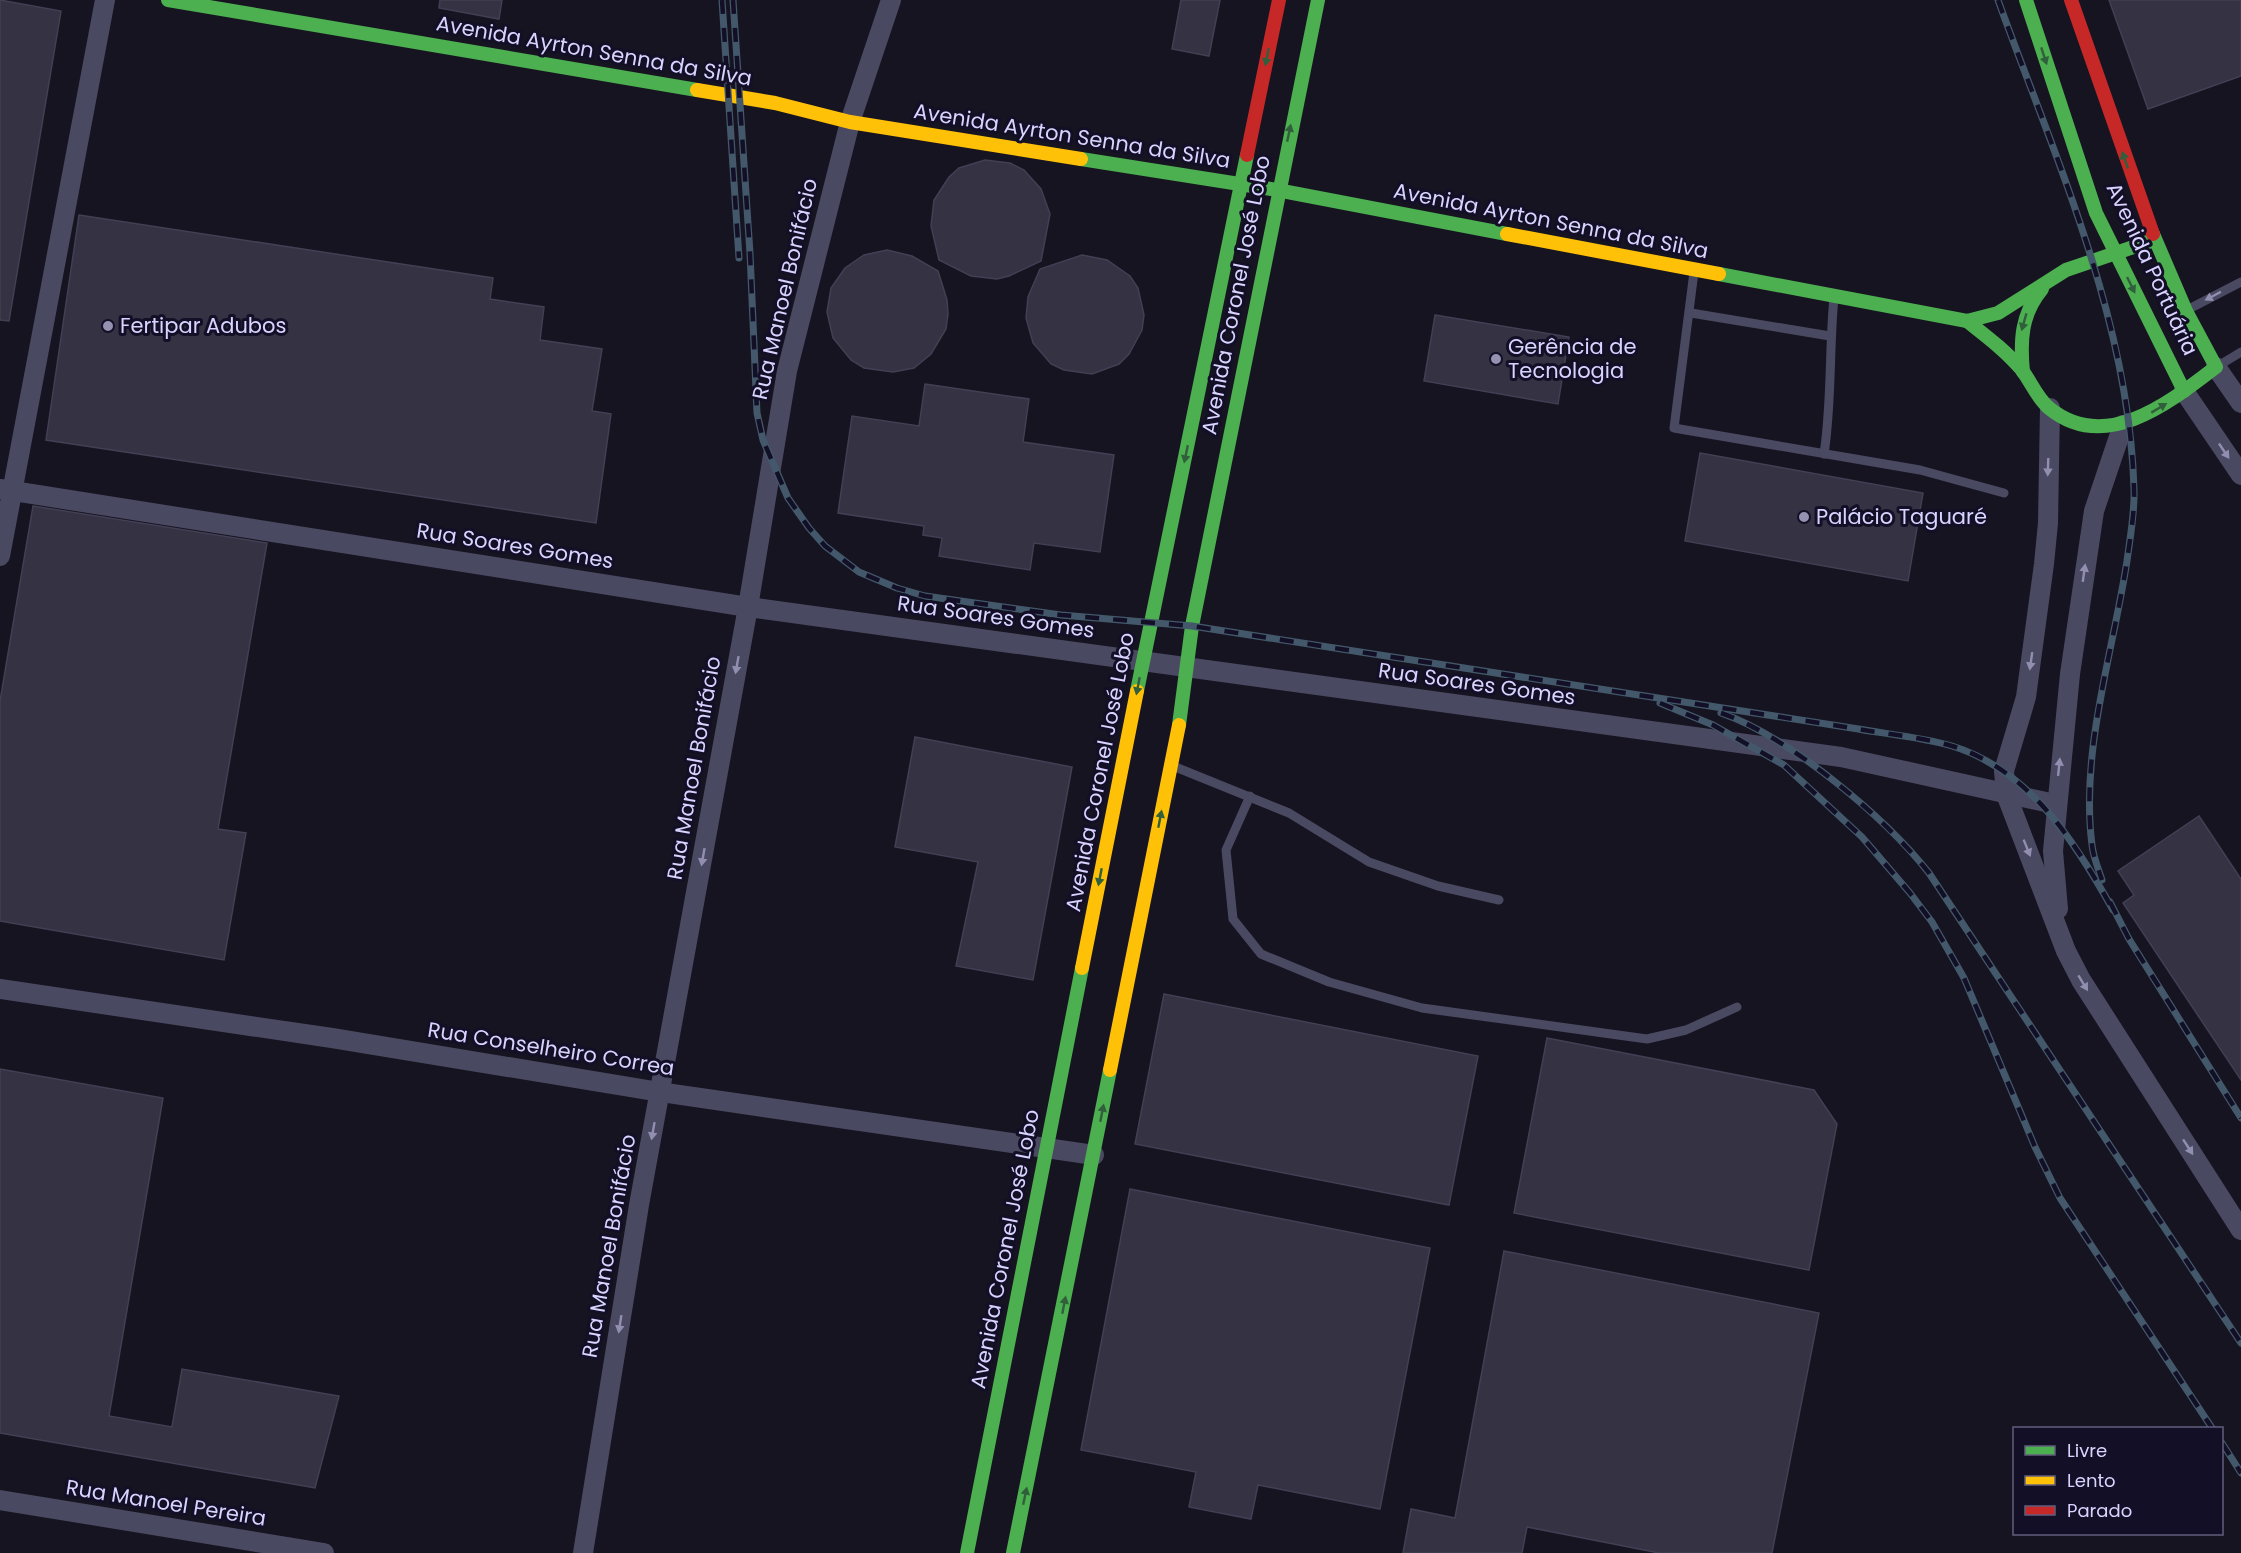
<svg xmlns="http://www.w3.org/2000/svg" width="2241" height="1553" viewBox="0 0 2241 1553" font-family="Poppins,sans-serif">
<rect width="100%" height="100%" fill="#161421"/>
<g fill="#343243" stroke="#433f54" stroke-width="1.5">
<polygon points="0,0 61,11 9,321 0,320"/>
<polygon points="440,0 502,0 499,19 439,8"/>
<polygon points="1181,0 1220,0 1209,56 1172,49"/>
<polygon points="2109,0 2241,0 2241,76 2148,109"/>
<polygon points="985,160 1010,163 1024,170 1041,189 1050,214 1041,261 1009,276 997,279 971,276 939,260 931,226 934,200 949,177 959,168"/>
<polygon points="79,215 493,278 490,299 544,307 540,340 602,349 592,411 611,414 596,523 46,440"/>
<polygon points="887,250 912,256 938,271 947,300 948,314 946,329 931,354 914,368 893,372 864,368 851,360 833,338 827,312 831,288 845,268 864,255"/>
<polygon points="1082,255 1107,260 1130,276 1138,288 1144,315 1142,330 1129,354 1119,364 1092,374 1064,370 1051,364 1033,343 1026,318 1028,297 1040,269"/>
<polygon points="1435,315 1569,337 1558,404 1424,381"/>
<polygon points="925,384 1029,399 1023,442 1114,455 1100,552 1034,543 1030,570 939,556 942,538 923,535 924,526 838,513 852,416 919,426"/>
<polygon points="1700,453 1923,493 1908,581 1685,541"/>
<polygon points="33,506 267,543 218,829 246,833 224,960 0,921 0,701"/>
<polygon points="915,737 1072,767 1033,980 956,966 978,862 895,847"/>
<polygon points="2199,816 2241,879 2241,1080 2123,903 2134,895 2118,871"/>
<polygon points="1164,994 1478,1056 1449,1205 1135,1144"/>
<polygon points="1547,1038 1814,1090 1837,1124 1809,1270 1514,1213"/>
<polygon points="0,1069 163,1098 109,1416 172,1427 182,1369 339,1396 315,1488 0,1433"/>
<polygon points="1130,1189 1430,1248 1380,1509 1258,1485 1251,1519 1189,1507 1196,1472 1081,1450"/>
<polygon points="1504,1251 1819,1313 1772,1553 1659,1553 1527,1527 1522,1553 1403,1553 1411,1509 1455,1518"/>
</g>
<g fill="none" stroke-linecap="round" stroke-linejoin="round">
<g stroke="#4a4962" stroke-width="9">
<polyline points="1694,272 1674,428 1920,470 2004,493"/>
<polyline points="2187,310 2241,282"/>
<polyline points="1691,313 1830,336"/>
<polyline points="2218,366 2241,352"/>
<path d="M1824,454C1832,402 1829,349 1834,297"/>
<polyline points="1173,766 1289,813 1369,862 1438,886 1499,900"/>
<polyline points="1250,796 1226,850 1233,919 1261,954 1329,982 1422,1008 1647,1039 1686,1030 1737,1007"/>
</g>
<g stroke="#4a4962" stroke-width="20">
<polyline points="2216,367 2241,403"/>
<polyline points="2184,391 2241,475"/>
<polyline points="2050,408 2048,523 2044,564 2026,697 2004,771 2006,794 2066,951 2081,980 2241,1230"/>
<polyline points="0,489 748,607 1841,757 2055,804"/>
<polyline points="0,556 105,0"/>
<polyline points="2058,909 2053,851 2070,674 2094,511 2123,425"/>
<polyline points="0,989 332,1038 660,1092 1094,1155"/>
<polyline points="0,1500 324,1553"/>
<polyline points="583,1553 639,1205 748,607 787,371 850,122 891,0"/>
</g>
<g stroke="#4caf50" stroke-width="14">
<polyline points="168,0 697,90"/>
<polyline points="2026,0 2096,213 2184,391"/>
<polyline points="1081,159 1277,190 1507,234"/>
<polyline points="1719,274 1967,321 1998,313 2066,270 2154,240"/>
<path d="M1967,321C1986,336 2006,351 2022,370C2031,382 2037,398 2049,408C2105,454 2169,403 2216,367L2186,311L2153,234"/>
<path d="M2023,372C2020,341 2021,314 2042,289"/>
<polyline points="1137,691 1247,155"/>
<polyline points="1179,725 1192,626 1318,0"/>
<polyline points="967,1553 1082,968"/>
<polyline points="1013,1553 1110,1070"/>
</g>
<g stroke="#ffc107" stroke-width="14">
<polyline points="697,90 775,103 850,122 1081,159"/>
<polyline points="1507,234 1719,274"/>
<polyline points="1082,968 1137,691"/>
<polyline points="1110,1070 1179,725"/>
</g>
<g stroke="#c62828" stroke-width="14">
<polyline points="2071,0 2153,234"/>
<polyline points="1247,155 1279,0"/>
</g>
<g stroke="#43596b" stroke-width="7">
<g id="rail">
<polyline points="722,0 739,258"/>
<path d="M733,0L750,253L757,413L763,440L788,498L809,528L825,546L859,572L897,588L925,596L1061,615L1192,626L1852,728C1885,734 1921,737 1952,746C2030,770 2076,843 2113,910"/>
<path d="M1998,0C2055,158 2129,318 2134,489C2135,512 2130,538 2127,561C2113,652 2080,752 2092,845C2093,856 2098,868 2102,880"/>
<polyline points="1660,703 1713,725 1784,765 1862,837 1910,893 1932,922 1964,978 2035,1147 2060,1198 2212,1428"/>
<path d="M1721,713C1788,736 1885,817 1929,873L2241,1343"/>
<polyline points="2110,902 2129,939 2241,1118"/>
<polyline points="2222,1443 2241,1473"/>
</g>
</g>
<use href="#rail" stroke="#130f26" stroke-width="4.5" stroke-dasharray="14" stroke-linecap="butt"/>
</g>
<defs><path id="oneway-solid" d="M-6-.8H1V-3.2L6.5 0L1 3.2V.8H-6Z" transform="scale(1.5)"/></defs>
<g fill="#305f3b">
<use href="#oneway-solid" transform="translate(2044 56) rotate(72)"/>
<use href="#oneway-solid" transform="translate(1267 57) rotate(102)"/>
<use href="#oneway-solid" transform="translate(1289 133) rotate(-78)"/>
<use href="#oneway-solid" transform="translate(2125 160) rotate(-109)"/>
<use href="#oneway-solid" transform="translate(2131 285) rotate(64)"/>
<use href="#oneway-solid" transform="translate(2024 322) rotate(106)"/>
<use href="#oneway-solid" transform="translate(2159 408) rotate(-31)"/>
<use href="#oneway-solid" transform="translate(1186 454) rotate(102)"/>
<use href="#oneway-solid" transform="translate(1138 686) rotate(101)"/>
<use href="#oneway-solid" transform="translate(1160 819) rotate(-79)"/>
<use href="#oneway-solid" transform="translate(1100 877) rotate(101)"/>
<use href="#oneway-solid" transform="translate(1102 1113) rotate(-79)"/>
<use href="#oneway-solid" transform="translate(1064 1305) rotate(-79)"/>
<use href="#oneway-solid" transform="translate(1025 1496) rotate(-78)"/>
</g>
<g fill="#928eb0">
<use href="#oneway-solid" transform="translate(2213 296) rotate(152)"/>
<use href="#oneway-solid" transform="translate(2224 451) rotate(56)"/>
<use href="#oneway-solid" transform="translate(2048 467) rotate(92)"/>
<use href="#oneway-solid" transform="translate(2084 573) rotate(-82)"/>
<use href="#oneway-solid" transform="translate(2031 661) rotate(98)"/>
<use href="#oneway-solid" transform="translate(737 665) rotate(100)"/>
<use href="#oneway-solid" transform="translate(2059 767) rotate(-84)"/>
<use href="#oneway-solid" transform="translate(2027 848) rotate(68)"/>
<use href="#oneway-solid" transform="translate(703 857) rotate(100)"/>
<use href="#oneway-solid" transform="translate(2083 983) rotate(59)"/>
<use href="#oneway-solid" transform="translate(653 1131) rotate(100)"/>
<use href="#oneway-solid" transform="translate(2188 1147) rotate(57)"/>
<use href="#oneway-solid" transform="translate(620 1324) rotate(99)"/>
</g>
<g fill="#9591b1" stroke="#130f26" stroke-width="2">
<circle cx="108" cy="326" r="6"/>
<circle cx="1496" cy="359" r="6"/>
<circle cx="1804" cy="517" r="6"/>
</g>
<g text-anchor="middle" stroke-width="6" stroke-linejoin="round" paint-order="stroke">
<g font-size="21" fill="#d9d4ff" stroke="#130f26">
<text transform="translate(594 51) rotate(10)" y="7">Avenida Ayrton Senna da Silva</text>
<text transform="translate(1072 136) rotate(9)" y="7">Avenida Ayrton Senna da Silva</text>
<text transform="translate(1551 221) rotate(11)" y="7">Avenida Ayrton Senna da Silva</text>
<text transform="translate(2152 269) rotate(65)" y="7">Avenida Portuária</text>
<text transform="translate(785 289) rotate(-77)" y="7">Rua Manoel Bonifácio</text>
<text transform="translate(1236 295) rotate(-79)" y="7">Avenida Coronel José Lobo</text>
<text transform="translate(515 546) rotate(9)" y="7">Rua Soares Gomes</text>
<text transform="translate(996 617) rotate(8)" y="7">Rua Soares Gomes</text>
<text transform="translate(1477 684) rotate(8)" y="7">Rua Soares Gomes</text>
<text transform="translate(694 768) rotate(-80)" y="7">Rua Manoel Bonifácio</text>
<text transform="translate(1100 772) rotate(-79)" y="7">Avenida Coronel José Lobo</text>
<text transform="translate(551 1049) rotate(9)" y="7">Rua Conselheiro Correa</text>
<text transform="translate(609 1246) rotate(-80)" y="7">Rua Manoel Bonifácio</text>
<text transform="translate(1005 1249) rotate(-79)" y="7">Avenida Coronel José Lobo</text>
<text transform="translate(166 1503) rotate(9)" y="7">Rua Manoel Pereira</text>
</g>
<g font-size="21" fill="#d9d4ff" stroke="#130f26" text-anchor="start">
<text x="120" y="333">Fertipar Adubos</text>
<text x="1508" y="354">Gerência de<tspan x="1508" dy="24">Tecnologia</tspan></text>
<text x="1816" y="524">Palácio Taguaré</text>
</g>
</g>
<rect x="2013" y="1427" width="210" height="108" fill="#130f26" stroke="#625e7d" stroke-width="1.5"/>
<rect x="2025" y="1446" width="30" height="9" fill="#4caf50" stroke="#625e7d" stroke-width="1.5"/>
<text x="2067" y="1457" font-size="18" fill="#d9d4ff">Livre</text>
<rect x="2025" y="1476" width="30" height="9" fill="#ffc107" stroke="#625e7d" stroke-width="1.5"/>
<text x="2067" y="1487" font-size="18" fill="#d9d4ff">Lento</text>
<rect x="2025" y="1506" width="30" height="9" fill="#c62828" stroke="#625e7d" stroke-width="1.5"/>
<text x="2067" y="1517" font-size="18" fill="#d9d4ff">Parado</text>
</svg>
